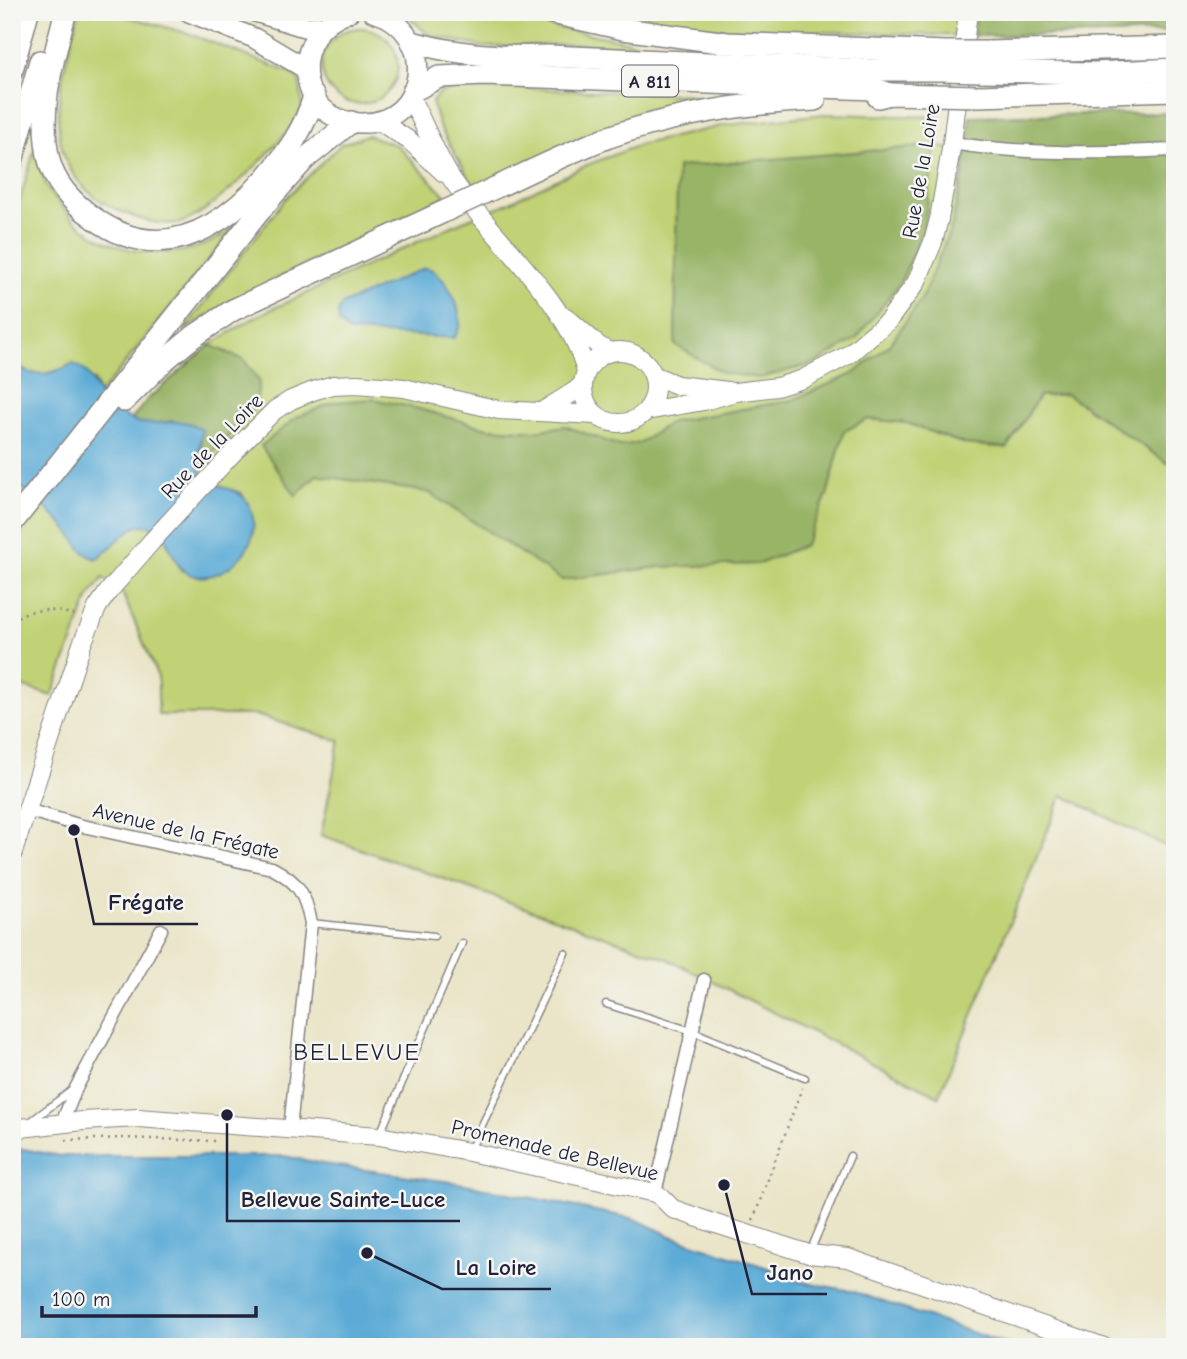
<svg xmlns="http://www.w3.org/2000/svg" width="1187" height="1359" viewBox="0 0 1187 1359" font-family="'Comic Neue',sans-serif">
<rect width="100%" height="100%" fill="#f6f6f2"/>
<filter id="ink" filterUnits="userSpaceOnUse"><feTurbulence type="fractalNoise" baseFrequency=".0143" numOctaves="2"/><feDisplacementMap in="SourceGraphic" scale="14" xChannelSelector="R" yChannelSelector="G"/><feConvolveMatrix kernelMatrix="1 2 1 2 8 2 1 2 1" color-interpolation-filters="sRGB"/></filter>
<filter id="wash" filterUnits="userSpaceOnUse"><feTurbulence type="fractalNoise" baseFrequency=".00686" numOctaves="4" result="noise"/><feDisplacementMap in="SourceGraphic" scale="28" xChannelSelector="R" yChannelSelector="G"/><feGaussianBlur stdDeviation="1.57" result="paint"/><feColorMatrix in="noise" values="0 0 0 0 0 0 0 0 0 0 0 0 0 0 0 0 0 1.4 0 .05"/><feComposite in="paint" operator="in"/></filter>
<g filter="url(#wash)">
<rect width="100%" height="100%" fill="#eae5c8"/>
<g fill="#c0d275" stroke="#717a58" stroke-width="2" fill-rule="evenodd">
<path d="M79,12H112L190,34L291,73L298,78C300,87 304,99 301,109C292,136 210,214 183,222C160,227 137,219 116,209C31,170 60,82 79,12Z"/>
<polygon points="403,12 501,12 549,26 675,51 586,44 483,47 429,35"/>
<polygon points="630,12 976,12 974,36 716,29 666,22"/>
<circle cx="360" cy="66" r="38"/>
<polygon points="517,88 694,95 697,102 621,123 474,187 439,126 432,102 439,93 453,90"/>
<path d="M825,114L939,117L935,146L966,152L952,226L921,301L889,345L853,374L793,400L671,422L640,443L620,446L565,427L535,431L487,428L415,408L316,475L428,492L562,580L659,567L827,495L844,431L868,419L907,423L964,444L1007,448L1039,396L1067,394L1175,468V851L1062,795L939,1096L668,959L321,835L340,741L256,715H158V677L122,592L103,578L89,597L52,696L12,683V485C34,491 34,497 49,511C57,519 65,526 73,536C82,548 81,553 96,559C111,550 123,532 134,526C160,513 173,555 181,571L242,556C258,529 253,520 242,493C224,488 210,483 199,468L256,406L244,360L210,345L257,316L463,221L506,204L587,165L642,144L726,125ZM935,146L924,228L900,283Z"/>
<polygon points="367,135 397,145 446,196 229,302 183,331 286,198 341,144"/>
<path d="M36,144C38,158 41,172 46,185C49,192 54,198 59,203C92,248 152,264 204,245C215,241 226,232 236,226L100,394L94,381L72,364C52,375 30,380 12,362V228Z"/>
</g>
<g fill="#98b466" stroke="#5d6b50" stroke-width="2">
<polygon points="976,12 1175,12 1175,31 1114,34 974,36"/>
<polygon points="1175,113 1175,468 1067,394 1039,396 1007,448 964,444 907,423 868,419 844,431 827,495 805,545 759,564 659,567 562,580 428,492 316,475 296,496 261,446 297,417 334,402 373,399 415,408 487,428 535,431 565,426 620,446 640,443 671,422 793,400 853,374 889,345 921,300 952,226 964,171 970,116"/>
<polygon points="927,146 935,146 924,228 900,283 856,339 816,363 760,378 723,373 675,345 677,167"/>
<polygon points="210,345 244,360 259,381 256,406 199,468 201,442 173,421 145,425 131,420 147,400"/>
</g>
<g fill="#5cabd6" stroke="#3f6688" stroke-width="2">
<path d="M424,268C443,268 460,305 460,322C460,329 457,333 454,338L349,332L339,323L338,312L343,304Z"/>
<path d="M12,362C30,380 53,375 72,364C89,368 91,382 100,395C107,405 119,413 130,419C154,432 178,411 202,430C202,441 195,458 199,468C210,497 248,477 253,519C255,532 251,544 243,554C235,564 224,572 213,575C162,587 181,526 143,525C130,525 109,551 96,559C81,553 81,548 72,536C65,526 57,519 49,511C34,497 34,491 12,485Z"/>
<polygon points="12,1147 60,1156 284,1156 324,1164 465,1184 635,1219 671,1236 774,1270 797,1281 852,1291 1014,1347 12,1347"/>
</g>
</g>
<g filter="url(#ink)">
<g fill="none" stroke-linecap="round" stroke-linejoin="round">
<g stroke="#868482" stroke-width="9">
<g id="lane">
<path d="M1014,12C1035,18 1066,20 1086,12"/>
<polyline points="311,923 434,936"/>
<polyline points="606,1004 692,1031 805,1078"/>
<polyline points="30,1122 71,1091"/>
<polyline points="380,1134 462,943"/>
<polyline points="470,1150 565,953"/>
<polyline points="810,1252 850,1156"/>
</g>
</g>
<g stroke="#868482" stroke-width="15">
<g id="street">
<path d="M952,143C1025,155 1101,153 1175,150"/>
<path d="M27,810L78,825L272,868C299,882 305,894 311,923L290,1129"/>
<polyline points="62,1123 76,1088 161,930"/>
<polyline points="655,1193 704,980"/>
</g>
</g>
<g stroke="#868482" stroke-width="20">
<g id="secondary">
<path d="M410,97C424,123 435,153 451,178C492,239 567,299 586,371"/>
<polyline points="379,121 410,141 444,173"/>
<polyline points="566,317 599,346 610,352"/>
<circle cx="619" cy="387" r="36"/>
<polyline points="653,375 677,385 728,391"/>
<polyline points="543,411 575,391 583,384"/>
<polyline points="646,411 704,401 735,392 777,387 803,379 848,355 888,321 916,283 933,242 939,219 952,143 968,12"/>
<polyline points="12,855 82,644 97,608 108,592 152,541 243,442 275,410 291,400 313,391 333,385 357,384 404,388 499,410 596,415"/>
<polyline points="12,1129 83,1121 138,1118 379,1136 469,1152 655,1193 661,1197 673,1209 716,1224 809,1254 848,1258 1104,1347"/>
</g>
</g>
<g stroke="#868482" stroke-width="22">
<g id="primary">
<polyline points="189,12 254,38 306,69"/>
<polyline points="255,12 304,27 323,26"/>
<path d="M349,12C287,31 294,121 360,123C428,126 440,30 373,12"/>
</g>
</g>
<g stroke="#868482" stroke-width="24">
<g id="highway">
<path d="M62,12L64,18C52,64 38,112 49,160C55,185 74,204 94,218C159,266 219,231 266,178C288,152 305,128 314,96"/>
<polyline points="548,12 623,29 727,43 944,52"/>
<path d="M412,42C458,55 501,58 549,56L869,70H941"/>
<polyline points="987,52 1175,47"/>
<polyline points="12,70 28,12"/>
<polyline points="981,71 1095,73 1175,69"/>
<polyline points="413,91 439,77 485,75 875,89 890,94"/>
<polyline points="978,96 1175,90"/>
<polyline points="878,97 890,94 935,95"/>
<polyline points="12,161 40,61"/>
<path d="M501,185C537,168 572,151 609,137C676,114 745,103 815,100"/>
<polyline points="124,401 165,360 193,337 233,310 441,213"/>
<polyline points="12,523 266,203 305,159 351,122"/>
</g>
</g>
<g stroke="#868482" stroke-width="2.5" stroke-dasharray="2 5" stroke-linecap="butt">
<path d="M12,621C29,605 58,610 78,616"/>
<polyline points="66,1140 123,1138 214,1141"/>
<polyline points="753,1220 802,1088"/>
</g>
<use href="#lane" stroke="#fff" stroke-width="6"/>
<use href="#street" stroke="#fff" stroke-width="12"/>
<use href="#secondary" stroke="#fff" stroke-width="18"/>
<use href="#primary" stroke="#fff" stroke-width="19"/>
<use href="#highway" stroke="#fff" stroke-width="21"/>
<g stroke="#868482" stroke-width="24" stroke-linecap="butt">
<g id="highway-bridge">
<polyline points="944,52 987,52"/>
<polyline points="941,70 981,71"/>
<polyline points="935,95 978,96"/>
<polyline points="441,213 501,185"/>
</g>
</g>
<use href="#highway-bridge" stroke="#fff" stroke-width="21"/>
</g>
</g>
<g text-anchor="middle" stroke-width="5" stroke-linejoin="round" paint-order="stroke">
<rect fill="#f6f6f2" stroke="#626272" stroke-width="2" x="622" y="65.5" width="56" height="31" rx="5"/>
<g font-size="19" font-weight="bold" fill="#22223b">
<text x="650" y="88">A 811</text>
</g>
<g font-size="21" fill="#22223b" stroke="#f6f6f2">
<text transform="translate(921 171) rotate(-80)" y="7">Rue de la Loire</text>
<text transform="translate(212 446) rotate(-46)" y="7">Rue de la Loire</text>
<text transform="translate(186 831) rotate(13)" y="7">Avenue de la Frégate</text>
<text transform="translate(555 1150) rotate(13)" y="7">Promenade de Bellevue</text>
</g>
<g font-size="24" letter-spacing="2" fill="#22223b" stroke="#f6f6f2">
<text x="357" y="1060">BELLEVUE</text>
</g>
</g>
<path fill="none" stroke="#22223b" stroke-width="2.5" d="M74 830L94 924H198M227 1115L227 1221H460M367 1253L442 1289H551M724 1185L752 1294H827"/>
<g fill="#22223b" stroke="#f6f6f2" stroke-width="2.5">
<circle cx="74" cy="830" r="7"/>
<circle cx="227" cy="1115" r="7"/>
<circle cx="367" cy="1253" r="7"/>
<circle cx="724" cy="1185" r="7"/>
</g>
<g font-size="23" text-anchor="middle" font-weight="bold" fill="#22223b" stroke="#f6f6f2" stroke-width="5" stroke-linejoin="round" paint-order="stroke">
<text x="146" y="910">Frégate</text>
<text x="343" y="1207">Bellevue Sainte-Luce</text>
<text x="496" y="1275">La Loire</text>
<text x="790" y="1280">Jano</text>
</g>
<rect width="1187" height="1359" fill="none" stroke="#f6f6f2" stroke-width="42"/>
<path d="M42 1306v10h214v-10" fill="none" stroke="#22223b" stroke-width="3.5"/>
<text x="52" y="1306" font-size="21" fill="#22223b" stroke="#f6f6f2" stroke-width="5" paint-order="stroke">100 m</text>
</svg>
